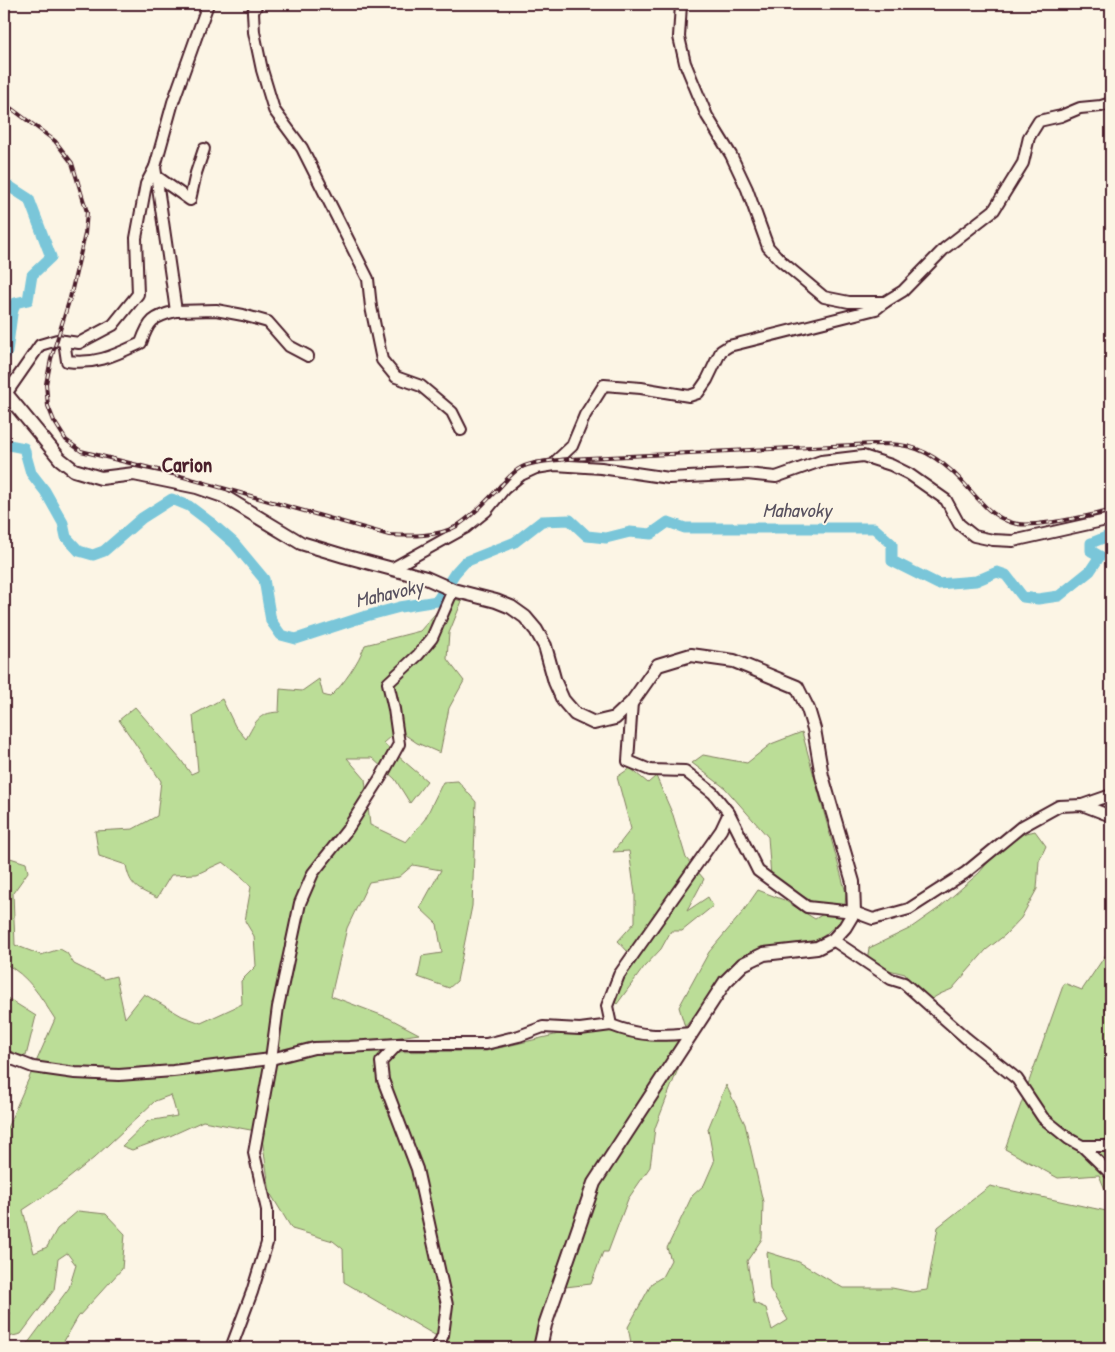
<svg xmlns="http://www.w3.org/2000/svg" width="1115" height="1352" viewBox="0 0 1115 1352" font-family="'Patrick Hand',sans-serif">
<rect width="100%" height="100%" fill="#fcf5e5"/>
<filter id="ink" filterUnits="userSpaceOnUse"><feTurbulence type="fractalNoise" baseFrequency=".02" numOctaves="2"/><feDisplacementMap in="SourceGraphic" scale="10" xChannelSelector="R" yChannelSelector="G"/><feConvolveMatrix kernelMatrix="1 2 1 2 8 2 1 2 1" color-interpolation-filters="sRGB"/></filter>
<g filter="url(#ink)">
<g fill="#bbdd97" stroke="#827e61">
<path d="M447,597L462,601L449,633L447,659L464,681L449,708L440,753L417,743L398,730L383,743L427,781L410,803L395,779L372,758H347L365,779L370,825L406,842L425,819L443,782L458,781L476,802L472,906L457,981L449,988L418,977L422,956L442,953L437,924L420,908L441,870L413,865L399,877L369,882L347,928L331,996L389,1018L419,1034L353,1044L366,1052L486,1051L580,1029L611,1025L659,1036L692,1033L655,1128L650,1167L628,1199L608,1252H603L591,1284L557,1288L544,1348H457L344,1282L343,1249L333,1241L292,1229L270,1193L261,1132L203,1121L170,1136L132,1150L122,1146L148,1121L177,1116L171,1095L155,1101L94,1158L59,1186L23,1210L34,1253L47,1247L57,1229L78,1211L106,1214L125,1234L122,1269L78,1317L60,1348H30L28,1343L69,1288L76,1265L67,1253L58,1259L54,1290L21,1334L4,1338V1318L11,1313L4,1314V1135L55,1019C40,996 29,976 4,963V856L26,863L28,872L13,893L15,945L41,955L60,949L67,953L74,964L104,979L116,976L125,1018L144,994L182,1016L201,1023L242,1004L241,981L256,966L254,936L245,921L251,887L242,877L223,862L197,874L171,875L157,898C138,889 130,887 126,865L99,856L95,831L133,829L157,816L161,781L119,720L135,707L181,760L191,774L198,771L193,715L222,699L235,726L246,739C256,722 257,713 279,712L280,689L302,691L319,679L323,695L330,697C344,684 358,663 365,645L420,631L435,614Z"/>
<polygon points="802,732 846,893 844,918 819,940 761,950 737,962 685,1027 679,1007 709,952 742,913 758,890 784,900 815,919 828,911 771,877 768,837 725,788 692,763 703,755 747,763 771,744"/>
<polygon points="630,768 648,783 656,776 673,815 686,858 704,879 687,911 708,897 713,906 682,931 671,931 661,949 644,967 617,1004 610,998 628,952 618,941 635,922 635,894 629,851 613,852 631,829 617,777"/>
<polygon points="1035,831 1046,846 1039,861 1037,889 1021,918 1005,935 986,950 952,989 940,994 928,1001 911,985 905,974 881,968 867,960 869,948 909,929 939,908 979,873 1009,837"/>
<polygon points="1111,947 1111,1204 1099,1175 1058,1178 1005,1149 1064,983 1082,990"/>
<polygon points="4,996 36,1016 26,1056 4,1053"/>
<polygon points="726,1085 745,1124 763,1202 762,1239 747,1261 754,1303 766,1308 772,1330 788,1320 770,1289 767,1252 799,1262 843,1288 892,1288 912,1292 927,1290 938,1227 990,1186 1111,1212 1111,1348 632,1348 628,1327 652,1283 662,1277 671,1260 667,1248 692,1196 704,1185 714,1162 708,1129"/>
</g>
<g fill="none" stroke-linecap="round" stroke-linejoin="round">
<g stroke="#7ac6d9" stroke-width="11">
<polyline points="4,183 29,199 51,257 32,275 28,300 15,303 12,314 7,352 4,357"/>
<polyline points="4,444 24,448 31,473 45,491 63,523 66,537 79,551 93,555 104,551 142,518 172,499 189,506 210,522 234,543 264,579 271,621 281,635 296,639 366,616 400,607 437,601 455,573 465,562 515,542 542,521 570,520 587,536 606,538 630,532 651,534 668,522 685,528 874,528 892,544 892,561 938,584 976,581 997,572 1006,575 1023,597 1038,599 1059,596 1090,571 1100,556 1091,551 1091,543 1111,535"/>
</g>
<g stroke="#4a1f2b" stroke-width="14">
<g id="minor">
<polyline points="257,4 253,12 254,32 262,70 274,110 302,148 368,279 371,307 382,360 396,377 421,386 452,412 461,430"/>
<polyline points="681,4 679,37 685,63 707,116 731,155 747,189 768,247 781,261 824,297 849,302 885,302 903,291 945,248 994,210 1023,163 1029,137 1039,121 1061,116 1080,108 1101,106 1111,103"/>
<polyline points="156,176 190,200 196,173 204,149"/>
<polyline points="176,311 216,310 243,315 268,322 289,346 308,356"/>
<path d="M64,341L67,361C96,365 115,355 141,343C149,320 153,317 176,311L155,167"/>
<polyline points="6,394 40,345 57,340 79,343 113,325 138,294 136,238 146,184 155,167 173,102 208,4"/>
<polyline points="555,465 557,460 572,446 585,415 604,385 641,388 689,396 698,393 707,380 721,351 729,346 876,309 885,302"/>
<polyline points="391,569 465,528 486,511 504,489 521,475 536,468 555,465 601,468 669,478 747,474 776,477 821,461 863,456 891,465 909,474 946,500 959,524 974,536 993,540 1013,541 1111,519"/>
<polyline points="632,702 628,761 650,770 685,771 713,793 729,813 758,871 807,907 854,912 873,919 909,909 965,873 1021,827 1059,806 1082,805 1111,816"/>
<polyline points="1082,805 1111,795"/>
<polyline points="833,940 891,979 904,983 966,1038 1017,1079 1043,1118 1069,1139 1082,1146 1111,1174"/>
<path d="M692,1033C659,1036 642,1037 611,1025L607,1006L619,975L721,830L729,813"/>
<polyline points="4,1056 33,1067 75,1073 119,1075 173,1071 271,1059 314,1048 349,1047 398,1044"/>
<polyline points="1082,1146 1111,1146"/>
<polyline points="231,1348 252,1292 267,1243 267,1210 254,1153 271,1059 278,1007 300,903 313,873 347,830 381,777 399,744 394,709 388,683 418,655 432,638 453,590"/>
<polyline points="437,1348 443,1335 447,1305 417,1169 383,1080 381,1062 398,1044 486,1044 519,1036 543,1027 580,1029 611,1025"/>
</g>
</g>
<g stroke="#4a1f2b" stroke-width="16">
<polyline id="major" points="4,391 60,459 74,470 101,478 134,474 197,487 223,496 301,543 344,556 426,578 453,590 496,601 511,607 525,617 536,630 545,646 555,682 563,700 575,714 594,723 615,718 632,702 658,665 691,655 734,661 797,687 808,709 814,729 822,776 853,882 854,912 845,927 833,940 817,948 764,954 743,964 725,982 594,1183 545,1325 540,1348"/>
</g>
<use href="#minor" stroke="#fcf5e5" stroke-width="10"/>
<use href="#major" stroke="#fcf5e5" stroke-width="12"/>
<g stroke="#4a1f2b" stroke-width="4">
<path id="rail" d="M4,103L55,141L72,163L87,212L85,234L70,298L51,359L46,384L48,406L54,421L66,440L81,451L166,472L389,535C410,536 438,537 457,526C470,517 483,505 494,493C503,485 511,472 522,467C535,461 553,461 568,459L873,444C882,444 891,444 900,445C928,448 951,468 969,489C982,504 993,517 1013,523C1033,529 1088,515 1111,511"/>
</g>
<use href="#rail" stroke="#fcf5e5" stroke-width="2" stroke-dasharray="5.5" stroke-linecap="butt"/>
</g>
</g>
<g text-anchor="middle" stroke-width="4" stroke-linejoin="round" paint-order="stroke">
<g font-size="20" font-style="italic" fill="#58515f" stroke="#fcf5e5">
<text x="797" y="517">Mahavoky</text>
<text transform="translate(389 593) rotate(-13)" y="7">Mahavoky</text>
</g>
<g font-size="21" font-weight="bold" fill="#4a1f2b" stroke="#fcf5e5">
<text x="187" y="472">Carion</text>
</g>
</g>
<rect width="1115" height="1352" fill="none" stroke="#fcf5e5" stroke-width="20"/>
<rect x="10" y="10" width="1095" height="1332" fill="none" stroke="#4a1f2b" stroke-width="2" filter="url(#ink)"/>
</svg>
